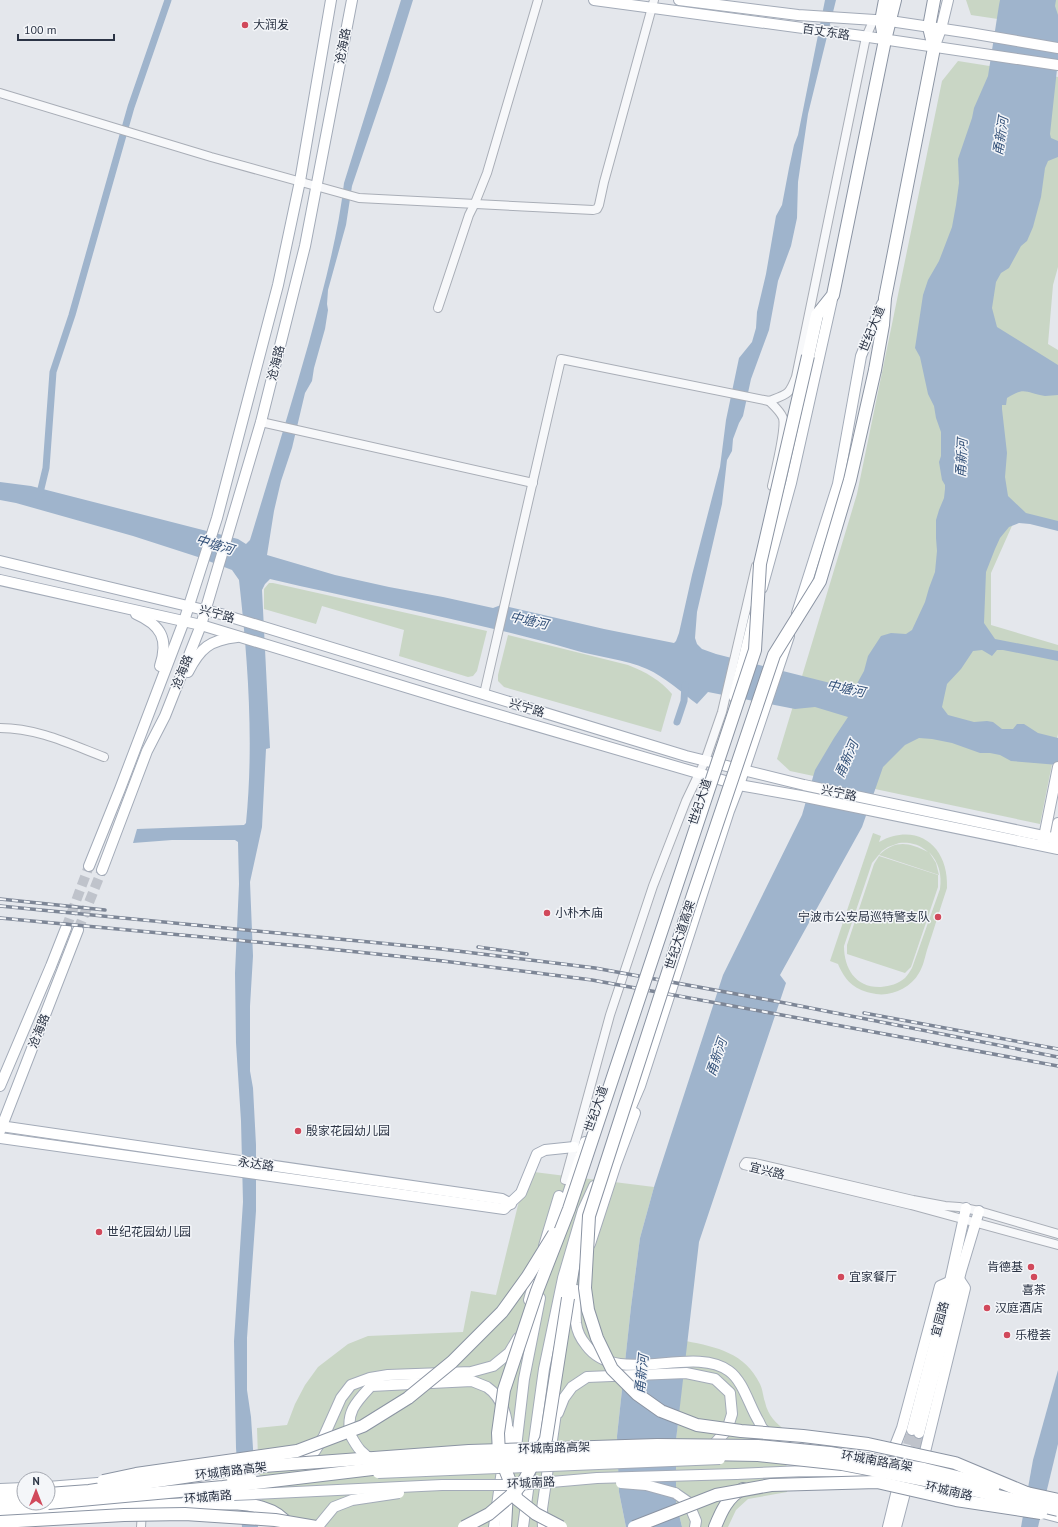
<svg xmlns="http://www.w3.org/2000/svg" width="1058" height="1527" viewBox="0 0 1058 1527" font-family="'PT Sans','Noto Sans SC',sans-serif">
<rect width="100%" height="100%" fill="#e4e7ec"/>
<g fill="#c9d6c5" fill-rule="evenodd">
<polygon points="966,0 1058,0 1058,28 971,15"/>
<polygon points="958,61 1058,77 1058,267 1053,285 1048,344 1058,350 1058,525 1015,519 991,573 991,625 1058,645 1058,734 1040,824 790,771 777,759 857,494 942,81"/>
<polygon points="269,583 273,583 487,631 477,671 473,676 468,677 399,656 404,630 322,606 316,624 264,609 264,589"/>
<path d="M508,635L628,665C646,672 660,680 672,694L661,732L504,687L498,681V675Z"/>
<path d="M873,833L881,836L879,842C918,821 949,847 947,888C940,909 934,929 927,950C925,957 923,967 919,973C910,989 889,998 871,993C853,989 845,980 838,964L830,961ZM899,843C910,842 919,844 928,852C909,843 897,839 879,855L939,875L936,863L929,852C939,862 942,875 940,889L912,968C910,971 908,975 905,978C898,984 890,986 881,987C856,988 844,969 844,946L872,863L882,851L888,847Z"/>
<polygon points="879,856 938,875 938,887 911,967 905,973 847,954 847,945 874,864"/>
<polygon points="534,1172 654,1187 640,1238 631,1307 617,1436 619,1492 626,1527 275,1527 262,1503 258,1458 257,1428 287,1425 295,1404 305,1385 318,1367 348,1344 368,1336 463,1332 471,1291 496,1295 518,1205"/>
<path d="M686,1341C717,1347 745,1353 760,1384C763,1390 763,1397 765,1402C768,1416 776,1423 786,1431L787,1492L748,1499L736,1510L728,1527H682L676,1502V1440Z"/>
</g>
<g fill="#9fb4cc">
<path d="M401,0H413L388,80L352,186L346,225L328,290L327,304L328,310L325,329L314,368L312,381L305,393L292,448L281,481L274,511L267,555L335,575L389,587L443,597L493,608L501,605L604,629L674,643L676,641L679,633L692,575L720,467L726,420L739,358L752,342L756,328L757,312L766,274L776,216L782,205L789,168L794,145L798,135L825,0H836L808,114L798,182L797,218L791,246L778,281L769,330L751,379L743,416L739,423L733,439L732,451L727,460L722,504L697,612L695,638L697,644L702,649L716,654L854,689L864,671L868,656L881,636L891,633L906,634L912,630L925,602L929,588L935,572L937,551L936,538V520L939,510L944,498L945,489V485L942,480L939,462L941,456V432L936,418L934,406L928,394L920,357L915,348L923,295L928,280L939,261L952,227L956,205L959,183L958,159L972,118L974,108L988,76L999,5L1000,0H1056L1055,6L1058,15V60L1050,134L1051,138L1058,141V157L1048,161L1045,168L1041,197L1033,227L1027,241L1021,246L1009,268L1001,273L996,282L992,308L997,327L1058,365V395C1054,395 1049,396 1045,396C1026,393 1025,386 1007,398L1006,405H1002V409L1007,453L1005,477L1008,496L1026,513L1058,521V531L1030,524L1019,523L1009,527L1000,538L995,549L986,572L984,623L995,639L1058,651V661L1003,650H997L992,656L982,650L973,651L961,669L947,684L942,707L948,715L974,722L987,721L993,722L1002,729H1013L1017,724H1024L1038,733L1058,738V765L1011,761L1000,755L990,753H980L952,743L932,739L919,738L905,745L883,767L862,827L780,975L786,983L699,1242L676,1440V1502L682,1527H626L619,1492L617,1436L631,1307L640,1238L654,1187L723,975L802,815L815,770L834,738L848,717L815,707L795,709L708,692L697,704C681,692 665,677 647,669C624,659 598,657 574,650C474,621 371,603 270,579L265,584L262,590L270,748L266,749L262,827L250,882L253,956L250,1006V1071L253,1088L256,1145V1211L247,1338V1390L251,1417L258,1527H242L236,1448L234,1341L243,1202L241,1121L236,1043L235,973L239,884L238,842L235,840H172L133,843L137,829L244,825L246,823C254,742 248,661 239,580L232,570L198,557L133,536L16,503L0,500V482L31,486L238,539L246,544L250,540C270,474 290,409 309,342C323,290 338,237 344,183Z"/>
<polygon points="1058,1370 1058,1444 1038,1527 1021,1527 1033,1460"/>
</g>
<g fill="none" stroke-linecap="round" stroke-linejoin="round">
<g stroke="#9fb4cc" stroke-width="7">
<polyline points="39,497 46,468 53,372 72,315 131,107 168,0"/>
<polyline points="677,722 684,701 685,685"/>
</g>
<g stroke="#bfc3cb" stroke-width="10" stroke-dasharray="10 5" stroke-linecap="butt">
<polyline points="66,928 89,866"/>
<polyline points="78,930 102,870"/>
<polyline points="904,1459 912,1430"/>
<polyline points="912,1462 919,1433"/>
</g>
<g stroke="#a9aeb7" stroke-width="10">
<g id="minor">
<polyline points="0,93 211,157 359,198 593,210 597,209 599,205 604,182 654,0"/>
<polyline points="438,308 469,215 475,203 487,173 538,0"/>
<path d="M769,401C775,407 780,411 783,418C786,429 775,473 772,486"/>
<polyline points="261,422 533,483"/>
<path d="M484,694L561,359L769,401C788,394 789,395 796,377L866,37L873,21"/>
<path d="M0,728C37,728 70,744 104,757"/>
<polyline points="565,1180 610,1015 653,886 686,801 705,761 722,712 756,566"/>
<polyline points="1058,1234 979,1211 959,1207 945,1206 913,1200 755,1163 746,1162 744,1165 911,1205 1058,1245"/>
<polyline points="141,1527 142,1511"/>
</g>
</g>
<g stroke="#a3abb8" stroke-width="12">
<g id="major">
<polyline points="594,0 862,36 1058,65"/>
<polyline points="679,0 798,15 890,21 970,33 1058,48"/>
<polyline points="934,48 941,29 948,0"/>
<polyline points="0,561 221,614 686,756 804,785 1058,839"/>
<polyline points="0,580 201,625 468,706 739,785 801,796 1058,849"/>
<polyline points="762,588 791,483 833,295"/>
<polyline points="797,613 838,484 861,356 882,304"/>
<path d="M136,614C161,625 169,639 160,666"/>
<path d="M188,672C200,648 210,640 237,637"/>
<polyline points="734,697 754,617"/>
<polyline points="1043,842 1058,767"/>
<polyline points="1054,844 1058,823"/>
<polyline points="89,866 120,789 184,621 217,518 278,285 300,181 331,0"/>
<polyline points="102,870 147,751 165,716 201,625 261,422 305,246 352,0"/>
<polyline points="0,1086 51,966 66,928"/>
<polyline points="625,1121 640,1086 729,811 739,785 789,636"/>
<polyline points="0,1126 502,1199 511,1204"/>
<polyline points="0,1131 78,930"/>
<polyline points="0,1138 504,1209 521,1193 537,1154 545,1150 574,1147"/>
<polyline points="558,1224 585,1142"/>
<polyline points="590,1244 616,1164 635,1113"/>
<polyline points="544,1246 559,1196"/>
<path d="M576,1290C576,1301 575,1312 576,1323C577,1331 581,1339 586,1345C617,1388 692,1344 729,1371C743,1381 749,1405 758,1420C760,1423 761,1428 764,1430C768,1434 775,1437 780,1439C786,1443 792,1446 799,1447"/>
<polyline points="529,1300 539,1263"/>
<polyline points="558,1413 564,1398 572,1387 587,1377 686,1373 715,1379 730,1393 732,1414 727,1430 716,1442"/>
<polyline points="912,1430 947,1295 966,1208"/>
<polyline points="919,1433 961,1271 979,1211"/>
<path d="M351,1436C345,1413 356,1402 371,1386L472,1381C477,1383 482,1385 487,1387C503,1398 509,1420 507,1438"/>
<polyline points="837,1450 862,1451 891,1456 902,1428 940,1286 949,1282"/>
<polyline points="515,1456 524,1379 540,1298"/>
<polyline points="532,1456 544,1369 563,1278 583,1210 594,1186"/>
<polyline points="886,1456 891,1456 917,1463"/>
<polyline points="297,1464 315,1451 324,1436 341,1398 351,1385 370,1378 388,1375 471,1372 493,1366 509,1353 518,1338"/>
<polyline points="922,1464 965,1288 959,1279"/>
<polyline points="736,1474 805,1471 864,1472"/>
<polyline points="190,1481 232,1479"/>
<polyline points="48,1487 110,1482"/>
<polyline points="932,1487 984,1499"/>
<polyline points="0,1489 24,1488"/>
<polyline points="675,1493 688,1502 696,1521 695,1527"/>
<polyline points="187,1499 234,1495"/>
<polyline points="1035,1511 1058,1517"/>
<polyline points="0,1516 58,1510"/>
<polyline points="494,1527 503,1463"/>
<polyline points="523,1527 530,1475"/>
<polyline points="543,1527 542,1509 557,1406"/>
<polyline points="888,1527 899,1482"/>
<polyline points="896,1527 907,1485"/>
</g>
</g>
<g stroke="#8b94a3" stroke-width="14">
<g id="highway">
<polyline points="884,38 881,21 885,0"/>
<polyline points="808,356 817,315 833,295 885,40 895,0"/>
<polyline points="875,370 883,325 885,298 934,48 929,27 934,0"/>
<polyline points="568,1298 575,1256 587,1222"/>
<polyline points="507,1460 508,1430"/>
<polyline points="0,1497 24,1495"/>
<polyline points="0,1508 48,1503"/>
<path d="M50,1510C99,1507 147,1505 196,1504C218,1504 242,1501 263,1508C273,1511 282,1516 288,1525"/>
<polyline points="505,1527 507,1491"/>
<path d="M715,1527C721,1512 728,1496 743,1489"/>
</g>
</g>
<use href="#minor" stroke="#f7f8fa" stroke-width="8"/>
<use href="#major" stroke="#fff" stroke-width="10"/>
<use href="#highway" stroke="#fff" stroke-width="12"/>
<g stroke="#7d8696" stroke-width="3.5">
<g id="rail">
<polyline points="0,899 105,910"/>
<polyline points="0,906 441,949 595,968 785,1003 1058,1057"/>
<polyline points="0,918 310,947 443,961 592,980 1058,1066"/>
<polyline points="478,947 527,954"/>
<polyline points="864,1013 1058,1049"/>
</g>
</g>
<use href="#rail" stroke="#f4f6f9" stroke-width="2" stroke-dasharray="6" stroke-linecap="butt"/>
<g stroke="#a3abb8" stroke-width="12" stroke-linecap="butt">
<g id="major-bridge">
<path d="M351,1436C357,1447 362,1455 374,1460"/>
<polyline points="378,1473 720,1459"/>
<polyline points="232,1479 252,1479"/>
<polyline points="621,1483 646,1485 675,1493"/>
<polyline points="234,1495 442,1485 517,1485 597,1478 736,1474"/>
<polyline points="319,1527 320,1524 334,1507 352,1500 399,1493"/>
</g>
</g>
<g stroke="#8b94a3" stroke-width="14" stroke-linecap="butt">
<g id="highway-bridge">
<polyline points="875,370 850,480 820,581 774,655 692,898 589,1216 585,1288 588,1310 597,1338 612,1369 637,1394 661,1411 697,1425 741,1431 803,1436 868,1444 955,1463 1029,1494"/>
<polyline points="103,1481 136,1474 297,1451 363,1426 408,1398 452,1362 502,1312 528,1276 554,1234"/>
<polyline points="1022,1492 1058,1500"/>
<polyline points="48,1494 89,1491 252,1467 469,1451 657,1445 758,1446 830,1453 924,1469 994,1486"/>
<polyline points="48,1503 223,1487 439,1461 704,1454 758,1455 842,1464 956,1486 1058,1510"/>
<polyline points="0,1522 124,1515 185,1514 275,1520 316,1527"/>
<polyline points="464,1527 489,1514 515,1492 525,1479 546,1439 568,1298"/>
<polyline points="561,1527 536,1514 517,1499 499,1454 498,1433 504,1390 537,1291 569,1209 755,650 760,564 808,356"/>
<polyline points="634,1527 716,1495 771,1485 877,1482 956,1500 1041,1513"/>
</g>
</g>
<use href="#major-bridge" stroke="#fff" stroke-width="10"/>
<use href="#highway-bridge" stroke="#fff" stroke-width="12"/>
</g>
<g fill="#d1495b" stroke="#f4f6f9" stroke-width="1.5">
<circle cx="245" cy="25" r="4"/>
<circle cx="547" cy="913" r="4"/>
<circle cx="938" cy="917" r="4"/>
<circle cx="298" cy="1131" r="4"/>
<circle cx="99" cy="1232" r="4"/>
<circle cx="1031" cy="1267" r="4"/>
<circle cx="841" cy="1277" r="4"/>
<circle cx="1034" cy="1277" r="4"/>
<circle cx="987" cy="1308" r="4"/>
<circle cx="1007" cy="1335" r="4"/>
</g>
<g text-anchor="middle" stroke-width="3" stroke-linejoin="round" paint-order="stroke">
<g font-size="12" fill="#2b3445" stroke="#f4f6f9" text-anchor="start">
<text x="253" y="29">大润发</text>
<text x="555" y="917">小朴木庙</text>
<text x="930" y="921" text-anchor="end">宁波市公安局巡特警支队</text>
<text x="306" y="1135">殷家花园幼儿园</text>
<text x="107" y="1236">世纪花园幼儿园</text>
<text x="1023" y="1271" text-anchor="end">肯德基</text>
<text x="849" y="1281">宜家餐厅</text>
<text x="1034" y="1294" text-anchor="middle">喜茶</text>
<text x="995" y="1312">汉庭酒店</text>
<text x="1015" y="1339">乐橙荟</text>
</g>
<g font-size="12" fill="#2b3445" stroke="#f4f6f9">
<text transform="translate(826 32) rotate(8)" y="4">百丈东路</text>
<text transform="translate(343 46) rotate(-79)" y="4">沧海路</text>
<text transform="translate(872 329) rotate(-68)" y="4">世纪大道</text>
<text transform="translate(276 363) rotate(-76)" y="4">沧海路</text>
<text transform="translate(217 614) rotate(15)" y="4">兴宁路</text>
<text transform="translate(182 672) rotate(-68)" y="4">沧海路</text>
<text transform="translate(527 708) rotate(17)" y="4">兴宁路</text>
<text transform="translate(839 793) rotate(12)" y="4">兴宁路</text>
<text transform="translate(700 802) rotate(-72)" y="4">世纪大道</text>
<text transform="translate(680 935) rotate(-72)" y="4">世纪大道高架</text>
<text transform="translate(39 1031) rotate(-68)" y="4">沧海路</text>
<text transform="translate(596 1109) rotate(-71)" y="4">世纪大道</text>
<text transform="translate(256 1164) rotate(8)" y="4">永达路</text>
<text transform="translate(767 1171) rotate(14)" y="4">宜兴路</text>
<text transform="translate(940 1319) rotate(-75)" y="4">宜园路</text>
<text transform="translate(554 1448) rotate(-2)" y="4">环城南路高架</text>
<text transform="translate(877 1461) rotate(10)" y="4">环城南路高架</text>
<text transform="translate(231 1471) rotate(-7)" y="4">环城南路高架</text>
<text transform="translate(531 1483) rotate(-3)" y="4">环城南路</text>
<text transform="translate(949 1491) rotate(13)" y="4">环城南路</text>
<text transform="translate(208 1497) rotate(-5)" y="4">环城南路</text>
</g>
<g font-size="13" font-style="italic" fill="#34527a" stroke="#f4f6f9">
<text transform="translate(1000 136) rotate(-81)" y="5">甬新河</text>
<text transform="translate(961 458) rotate(-87)" y="5">甬新河</text>
<text transform="translate(215 544) rotate(17)" y="5">中塘河</text>
<text transform="translate(529 620) rotate(13)" y="5">中塘河</text>
<text transform="translate(846 688) rotate(12)" y="5">中塘河</text>
<text transform="translate(846 759) rotate(-66)" y="5">甬新河</text>
<text transform="translate(716 1057) rotate(-71)" y="5">甬新河</text>
<text transform="translate(641 1374) rotate(-84)" y="5">甬新河</text>
</g>
</g>
<g transform="translate(36 1491)"><circle r="19" fill="#f4f6f9" stroke="#a4a8b1"/>
<path d="M0-3L7 15L0 10L-7 15Z" fill="#d1495b"/>
<text y="-6" font-size="11" font-weight="bold" text-anchor="middle" fill="#2b3445">N</text>
</g>
<path d="M18 34v6h96v-6" fill="none" stroke="#2b3445" stroke-width="2"/>
<text x="24" y="34" font-size="12" fill="#2b3445" stroke="#f4f6f9" stroke-width="3" paint-order="stroke">100 m</text>
</svg>
